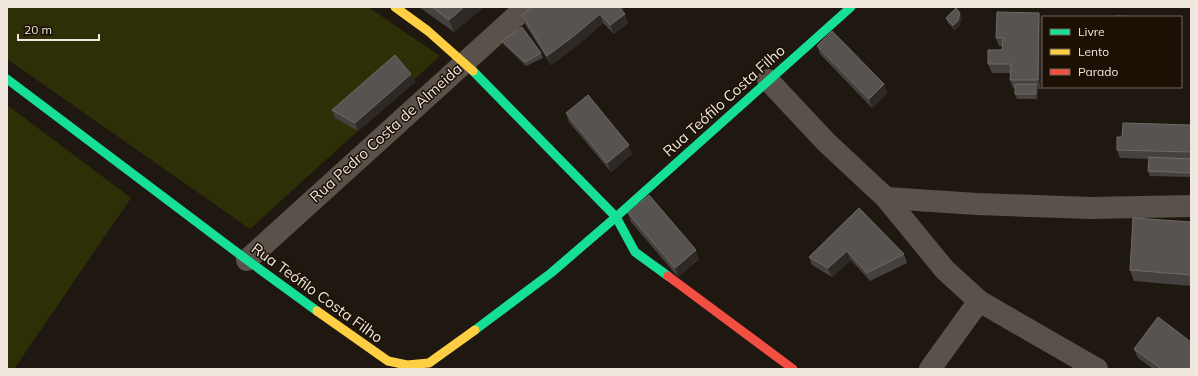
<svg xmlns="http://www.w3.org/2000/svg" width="1198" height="376" viewBox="0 0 1198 376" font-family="Mulish,sans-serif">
<rect width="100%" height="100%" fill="#1f1811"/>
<g fill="#2d2f07">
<polygon points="7,7 368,7 440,56 250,229 7,59"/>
<polygon points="7,105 131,198 14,369 7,369"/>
</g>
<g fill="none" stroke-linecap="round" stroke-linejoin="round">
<g stroke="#5a514b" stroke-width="22">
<polyline points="768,80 826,142 886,198 945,270 979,301 1097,369"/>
<polyline points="886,198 977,204 1090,208 1191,206"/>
<polyline points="247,260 526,7"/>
<polyline points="930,369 979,301"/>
</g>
<g stroke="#16e098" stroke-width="9">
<polyline points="473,71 616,217 551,273 475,330"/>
<polyline points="7,79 247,260 317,311"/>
<polyline points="668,276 635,252 616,217 851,7"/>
</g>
<g stroke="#ffcf43" stroke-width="9">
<polyline points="395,7 428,31 473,71"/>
<polyline points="317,311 388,361 407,365 429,363 475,330"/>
</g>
<polyline stroke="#f24e42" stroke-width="9" points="668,276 793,369"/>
</g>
<g fill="#45413f">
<polygon points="419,7 484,7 454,32"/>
<polygon points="532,7 625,7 622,10 628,23 614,34 603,23 579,44 551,65 525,24 522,15"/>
<polygon points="1039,13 1042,22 1041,89 1038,89 1037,99 1017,99 1015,94 1015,88 1013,88 1010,80 1010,73 992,73 988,64 1002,50 1003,46 999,46 996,38"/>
<polygon points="946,18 962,18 959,26 955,30 948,23"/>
<polygon points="502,41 541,53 543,58 526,66 504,45"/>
<polygon points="817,46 884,84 887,93 872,108 820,54"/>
<polygon points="411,74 415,82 358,131 335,118 332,110"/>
<polygon points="566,113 632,154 611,172 569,122"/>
<polygon points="1191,125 1191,177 1150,176 1148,171 1149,159 1120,158 1117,150 1122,137"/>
<polygon points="859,208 904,254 907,263 870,281 851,260 832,277 812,265 809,257"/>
<polygon points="628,213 699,259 678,277 631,222"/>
<polygon points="1191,222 1191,286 1134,281 1130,270"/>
<polygon points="1134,349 1191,369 1153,369 1138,358"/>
</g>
<g fill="#2e2925">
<polygon points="464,7 484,7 454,32 449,20"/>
<polygon points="617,7 625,7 619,12"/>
<polygon points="960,13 962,18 959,26 955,30 953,25"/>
<polygon points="1039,13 1042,22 1041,89 1038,80"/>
<polygon points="600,14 603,23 579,44 551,65 547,56"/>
<polygon points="625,14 628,23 614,34 610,25"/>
<polygon points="411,74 415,82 358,131 355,123"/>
<polygon points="884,84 887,93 872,108 869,99"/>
<polygon points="1036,84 1038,88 1037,99 1036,94"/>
<polygon points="629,145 632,154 611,172 607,163"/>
<polygon points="696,250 699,259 678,277 675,268"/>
<polygon points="847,251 851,260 832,277 828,268"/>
</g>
<g fill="#575350" stroke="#6f6a66">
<polygon points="432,7 464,7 449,20"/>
<polygon points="532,7 619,7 625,14 610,25 600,14 575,35 547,56 522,15"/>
<polygon points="956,8 960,13 958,21 953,25 946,18"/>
<polygon points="997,12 1039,13 1038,80 1010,80 1011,64 988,64 988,50 1002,50 1003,38 996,38"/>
<polygon points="1116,16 1148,17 1116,17"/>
<polygon points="522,27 541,53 525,62 502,41"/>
<polygon points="832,31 884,84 869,99 817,46"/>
<polygon points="395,55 411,74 355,123 332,110"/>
<rect x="1015" y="84" width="21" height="10"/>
<polygon points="588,95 629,145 607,163 566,113"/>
<polygon points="1123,123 1191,125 1191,152 1117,150 1117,137 1122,137"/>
<polygon points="1149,157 1191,159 1191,173 1148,171"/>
<polygon points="649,195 696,250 675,268 628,213"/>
<polygon points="859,208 904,254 867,273 847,251 828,268 809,257"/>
<polygon points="1133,218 1191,222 1191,275 1130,270"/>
<polygon points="1158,317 1191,342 1191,369 1162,369 1134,349"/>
</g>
<g text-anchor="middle" stroke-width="3" stroke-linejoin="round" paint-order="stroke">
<g font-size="15" fill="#f0e8de" stroke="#1b1003">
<text transform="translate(724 101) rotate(-42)" y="5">Rua Teófilo Costa Filho</text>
<text transform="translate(386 133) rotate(-42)" y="5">Rua Pedro Costa de Almeida</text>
<text transform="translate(317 293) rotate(36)" y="5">Rua Teófilo Costa Filho</text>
</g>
</g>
<rect width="1198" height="376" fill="none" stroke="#f0e8de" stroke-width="16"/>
<rect x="1042" y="16" width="140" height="72" fill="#1b1003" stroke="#70665b"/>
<rect x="1050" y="29" width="20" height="6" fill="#16e098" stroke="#70665b"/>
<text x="1078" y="36" font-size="12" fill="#f0e8de">Livre</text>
<rect x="1050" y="49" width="20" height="6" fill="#ffcf43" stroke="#70665b"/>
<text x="1078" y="56" font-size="12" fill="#f0e8de">Lento</text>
<rect x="1050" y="69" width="20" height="6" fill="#f24e42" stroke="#70665b"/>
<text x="1078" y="76" font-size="12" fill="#f0e8de">Parado</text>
<path d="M18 34v6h81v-6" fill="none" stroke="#f0e8de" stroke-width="2"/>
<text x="24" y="34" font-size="12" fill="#f0e8de" stroke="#1b1003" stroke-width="3" paint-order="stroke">20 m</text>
</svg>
